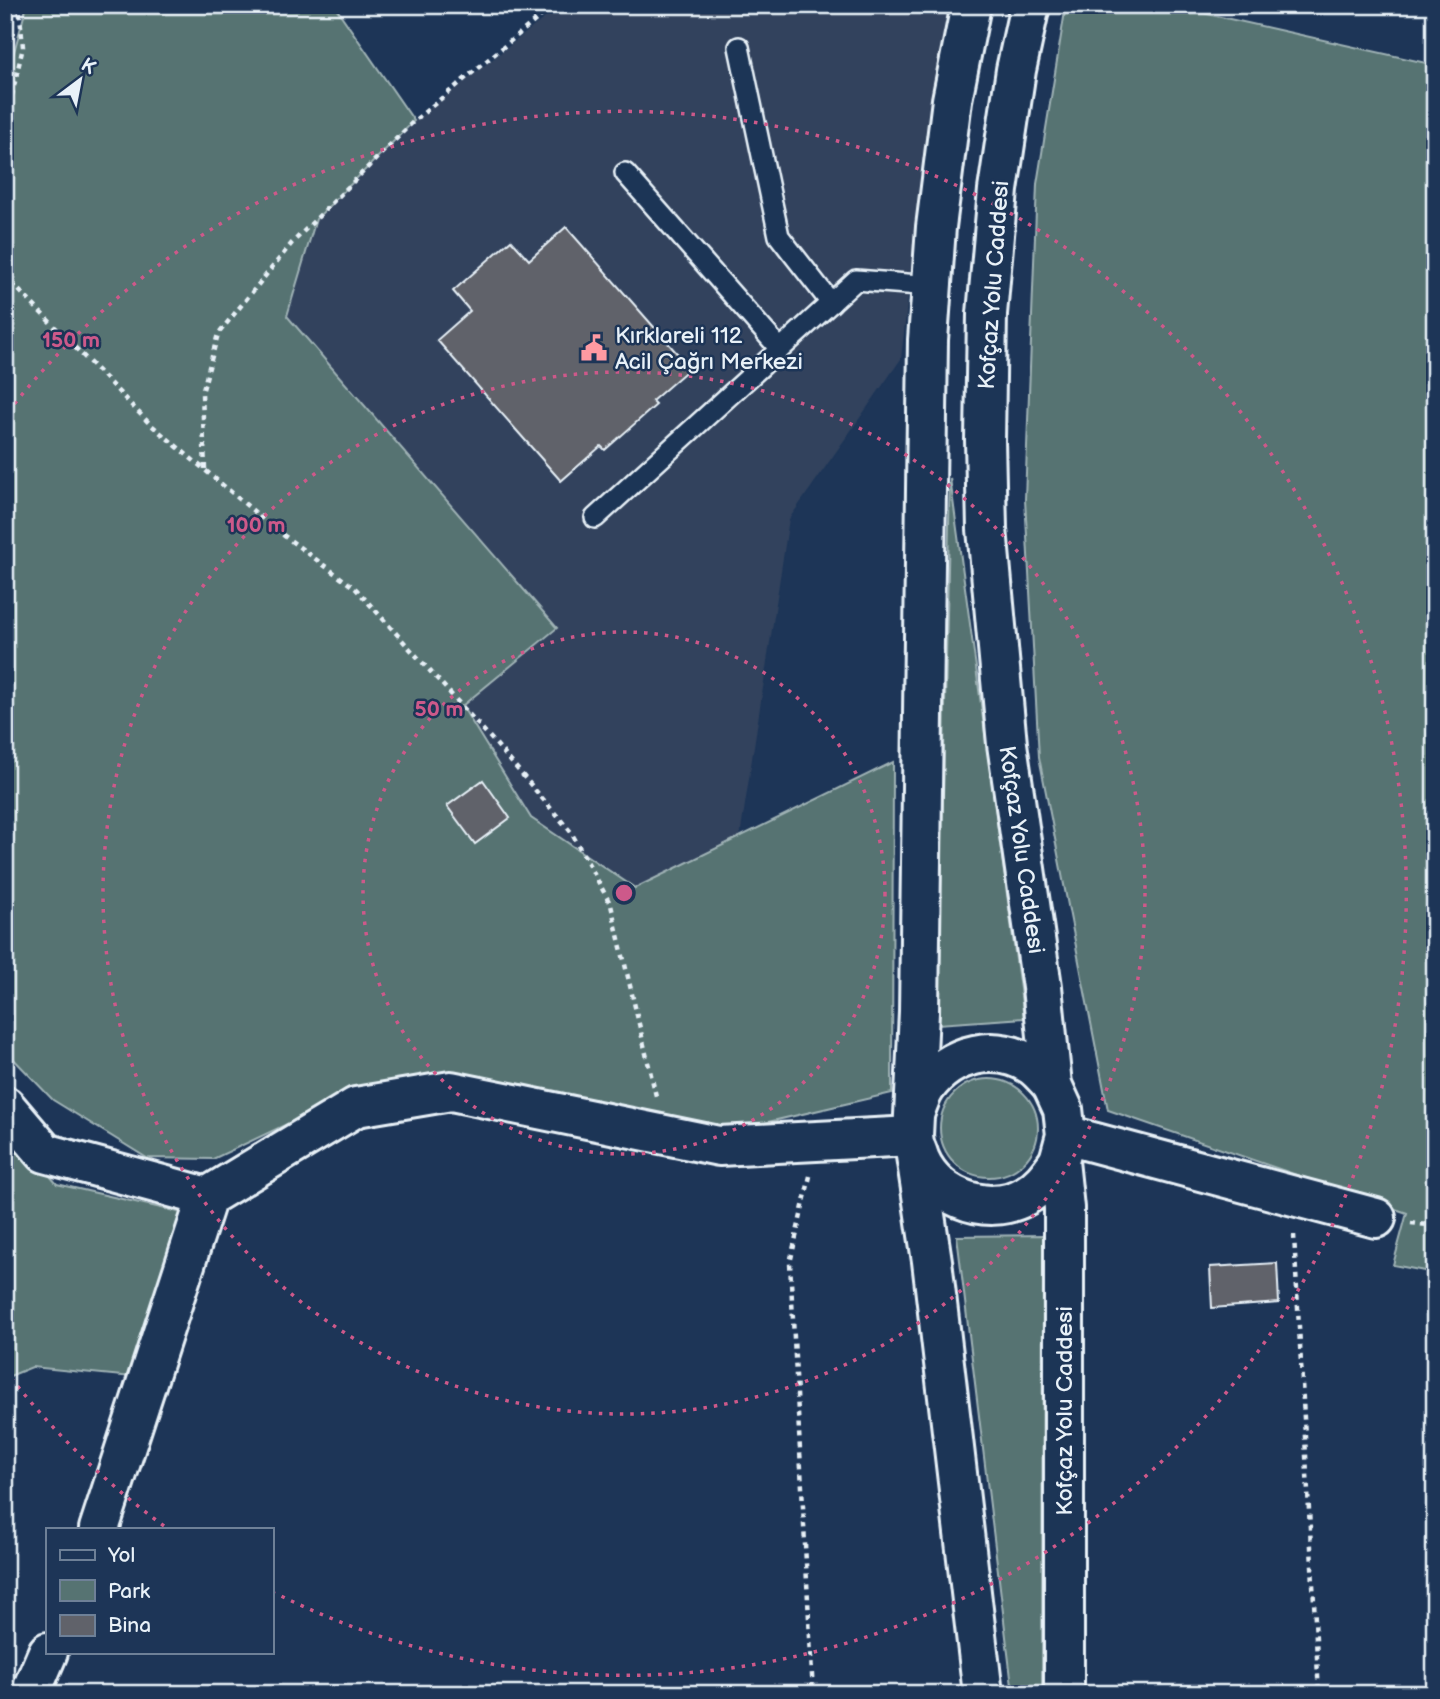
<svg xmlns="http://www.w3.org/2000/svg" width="1440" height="1699" viewBox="0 0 1440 1699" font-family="'Balsamiq Sans',sans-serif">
<rect width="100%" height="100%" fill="#1d3557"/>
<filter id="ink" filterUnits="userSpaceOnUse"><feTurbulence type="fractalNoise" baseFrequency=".0143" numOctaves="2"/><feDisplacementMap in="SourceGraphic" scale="14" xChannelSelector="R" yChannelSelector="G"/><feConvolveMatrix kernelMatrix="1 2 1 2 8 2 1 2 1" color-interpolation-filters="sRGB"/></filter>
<g filter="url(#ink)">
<polygon fill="#31425d" points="561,5 949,5 927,128 901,359 789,519 740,837 635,888 531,818 461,706 557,628 287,316 316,219 414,121"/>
<g fill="#567372" stroke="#9fb2b5" stroke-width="2">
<polygon points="27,5 334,5 414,121 316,219 287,316 557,628 462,706 531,818 635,888 893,762 892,1093 730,1131 641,1109 447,1073 344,1097 213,1159 147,1158 53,1100 5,1050 5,84"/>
<polygon points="1066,5 1167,5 1435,65 1435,1273 1393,1265 1407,1213 1108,1110 1039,757 1025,499 1037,184"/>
<polygon points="950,478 1024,1018 938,1024"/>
<circle cx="989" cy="1128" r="49"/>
<polygon points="5,1125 57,1184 183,1213 132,1377 32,1367 5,1378"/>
<polygon points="1043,1235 1042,1694 1013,1694 957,1236"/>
</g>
<g fill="#60626a" stroke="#e8f1f8" stroke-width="2">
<polygon points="566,227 690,368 652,401 656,405 605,450 601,446 561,481 437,340 470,311 453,291 511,240 529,260"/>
<polygon points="483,780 510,818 475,844 447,806"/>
<polygon points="1277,1263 1279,1303 1212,1308 1210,1267"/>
</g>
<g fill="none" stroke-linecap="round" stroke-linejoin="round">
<g stroke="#e8f1f8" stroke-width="24">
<g id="service">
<polyline points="739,47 779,236 831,303"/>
<polyline points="625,173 780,349"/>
<polyline points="595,518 856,280 932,286"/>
</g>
</g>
<g stroke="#e8f1f8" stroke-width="44">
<g id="minor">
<polyline points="5,1106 45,1153 207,1197 356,1107 451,1091 719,1146 913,1136"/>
<polyline points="1066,1135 1376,1218"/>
<polyline points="99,1529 207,1197"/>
<polyline points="30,1694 48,1652"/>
</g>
</g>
<g stroke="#e8f1f8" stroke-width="44">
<g id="secondary">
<polyline points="971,5 952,100 936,227 928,340 919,1012 913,1136 932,1261 983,1694"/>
<path id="s1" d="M1030,5L1016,70L998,190L987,314L985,440L987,529L1007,744L1042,987L1052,1085L1063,1109L1066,1135L1059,1161L1064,1208V1694"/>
<path d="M915,1112C918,1103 921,1094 926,1087C951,1053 997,1042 1033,1066C1040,1071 1046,1079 1052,1085"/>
<path d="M917,1151C929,1195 986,1219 1025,1196C1041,1187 1049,1175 1059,1161"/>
</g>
</g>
<g stroke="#e8f1f8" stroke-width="4.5" stroke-dasharray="5 5" stroke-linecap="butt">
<polyline points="5,125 23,47 19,5"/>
<polyline points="5,276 149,423 275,529 356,589 496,744 571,832 611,905 656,1096"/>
<polyline points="205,469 202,393 218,334 292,243 414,121 554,5"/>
<polyline points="810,1176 790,1263 813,1694"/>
<polyline points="1411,1223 1435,1226"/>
<polyline points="1294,1235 1319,1694"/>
</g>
<use href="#service" stroke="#1d3557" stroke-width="19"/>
<use href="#minor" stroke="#1d3557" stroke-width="38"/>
<use href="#secondary" stroke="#1d3557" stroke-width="38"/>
</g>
</g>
<g fill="none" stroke="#cd598a" stroke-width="3.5" stroke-dasharray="3.5 7">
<circle cx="624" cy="893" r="261"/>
<circle cx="624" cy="893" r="521"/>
<path d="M164 1526A782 782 0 0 1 8 1374M8 412A782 782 0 1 1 275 1593"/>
</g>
<defs>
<g id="civic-bare" transform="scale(2.1)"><path d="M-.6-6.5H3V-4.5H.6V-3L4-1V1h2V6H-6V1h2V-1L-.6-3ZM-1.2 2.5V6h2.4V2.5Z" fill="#ff9aa2" stroke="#1d3557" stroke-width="2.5" paint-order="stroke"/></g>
</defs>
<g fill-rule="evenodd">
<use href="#civic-bare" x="594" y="348"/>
</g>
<g text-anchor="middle" stroke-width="5" stroke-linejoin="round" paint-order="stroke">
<g font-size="23" fill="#e8f1f8" stroke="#1d3557">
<text transform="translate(993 285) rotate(-86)" y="8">Kofçaz Yolu Caddesi</text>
<text dy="8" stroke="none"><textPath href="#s1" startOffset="850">Kofçaz Yolu Caddesi</textPath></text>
<text transform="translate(1064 1411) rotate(-90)" y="8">Kofçaz Yolu Caddesi</text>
</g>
<g font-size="23" fill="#e8f1f8" stroke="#1d3557" text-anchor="start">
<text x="615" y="343">Kırklareli 112<tspan x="615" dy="26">Acil Çağrı Merkezi</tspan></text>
</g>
</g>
<circle cx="624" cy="893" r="10" fill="#cd598a" stroke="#1d3557" stroke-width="3.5"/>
<g font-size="21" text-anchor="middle" font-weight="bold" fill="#cd598a" stroke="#1d3557" stroke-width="5" stroke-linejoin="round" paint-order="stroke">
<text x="71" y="347">150 m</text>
<text x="256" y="532">100 m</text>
<text x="439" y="716">50 m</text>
</g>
<rect width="1440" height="1699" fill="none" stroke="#1d3557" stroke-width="28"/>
<rect x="14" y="14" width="1412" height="1671" fill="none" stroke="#e8f1f8" stroke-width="2.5" filter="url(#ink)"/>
<rect x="46" y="1528" width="228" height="126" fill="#1d3557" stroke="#6e8097" stroke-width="2"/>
<rect x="60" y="1550" width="35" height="10" fill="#1d3557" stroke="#6e8097" stroke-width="2"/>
<text x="108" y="1562" font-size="21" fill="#e8f1f8">Yol</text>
<rect x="60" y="1580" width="35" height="21" fill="#567372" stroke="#6e8097" stroke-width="2"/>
<text x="108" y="1598" font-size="21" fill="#e8f1f8">Park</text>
<rect x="60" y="1615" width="35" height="21" fill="#60626a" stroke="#6e8097" stroke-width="2"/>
<text x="108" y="1632" font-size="21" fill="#e8f1f8">Bina</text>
<g transform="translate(80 80) rotate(32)" stroke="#1d3557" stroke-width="5" paint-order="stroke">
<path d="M0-5L12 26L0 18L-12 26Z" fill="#e8f1f8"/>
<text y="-10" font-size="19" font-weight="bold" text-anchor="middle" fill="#e8f1f8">K</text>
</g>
</svg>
